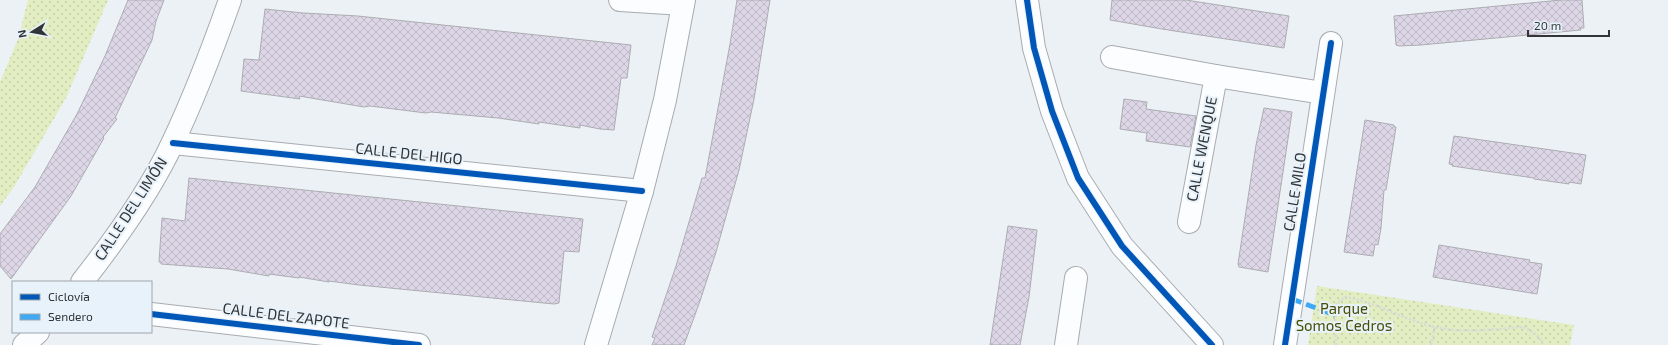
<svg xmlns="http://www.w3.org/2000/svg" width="1668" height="345" viewBox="0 0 1668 345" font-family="'Exo 2',sans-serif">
<defs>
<pattern id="grass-dots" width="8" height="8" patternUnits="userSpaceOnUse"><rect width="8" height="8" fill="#e3edc2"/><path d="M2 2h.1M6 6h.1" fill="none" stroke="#c3cca7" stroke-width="1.8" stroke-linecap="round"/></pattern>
<pattern id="building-cross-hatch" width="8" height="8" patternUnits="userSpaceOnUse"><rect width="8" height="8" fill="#ddd6e7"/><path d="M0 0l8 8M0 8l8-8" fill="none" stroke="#beb8c7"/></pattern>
</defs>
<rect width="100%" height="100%" fill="#ecf1f6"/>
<g fill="url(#grass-dots)">
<polygon points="28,0 108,0 66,98 14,187 0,206 0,82 18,39"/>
<polygon points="1317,286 1574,325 1570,345 1308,345"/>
</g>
<g fill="url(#building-cross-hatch)" stroke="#acadb1">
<polygon points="128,0 164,0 156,21 152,40 115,118 117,119 103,137 104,138 71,196 11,279 0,266 0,234 35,187 77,114 105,56"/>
<polygon points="737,0 770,0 754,99 739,170 716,252 700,301 684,345 652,345 655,338 652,337 676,266 702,178 705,178 730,44"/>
<polygon points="1112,0 1186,0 1289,16 1284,48 1162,29 1110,20"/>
<polygon points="1561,0 1582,0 1584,28 1580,28 1581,30 1421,45 1399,46 1396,45 1394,16"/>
<polygon points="265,9 303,13 358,16 631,45 627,78 621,78 614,130 600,129 580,125 580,128 539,122 539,124 498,118 431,112 426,113 370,106 364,107 299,96 300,99 241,91 244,59 259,60"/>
<polygon points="1124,99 1147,102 1146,109 1196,116 1190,147 1146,141 1147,133 1120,129"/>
<polygon points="1264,108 1292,112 1268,272 1239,267 1238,264 1256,145"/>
<polygon points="1365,120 1394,125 1394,127 1396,127 1386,190 1384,190 1381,228 1378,245 1375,244 1373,256 1344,252"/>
<polygon points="1454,136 1586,155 1581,184 1569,182 1569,184 1534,179 1534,178 1452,166 1453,165 1449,164"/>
<polygon points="189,178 583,219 579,252 564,251 559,303 554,304 359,285 329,281 329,282 299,277 299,278 269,274 269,276 228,269 161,264 161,262 159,262 162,218 185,221"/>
<polygon points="1008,226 1037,230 1029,297 1020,345 990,345"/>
<polygon points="1439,245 1530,260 1529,262 1542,264 1537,294 1433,277"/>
</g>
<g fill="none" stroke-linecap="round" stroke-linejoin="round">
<g stroke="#a8acb0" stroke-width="24">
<g id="minor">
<polyline points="620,0 683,4"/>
<polyline points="1027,0 1034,48 1052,111 1078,178 1122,246 1212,345"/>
<polyline points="1112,57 1216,76 1323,93"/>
<polyline points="173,143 642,191"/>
<polyline points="1189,222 1216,76"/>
<path d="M82,282C115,240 151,190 173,142C195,96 213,48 230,0"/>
<polyline points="151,314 419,345"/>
<polyline points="24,345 38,332"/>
<polyline points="596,345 642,191 665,100 684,0"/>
<polyline points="1066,345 1076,278"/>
<polyline points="1285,345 1331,43"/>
</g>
</g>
<g stroke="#d8d9da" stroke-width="2.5" stroke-dasharray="2 2" stroke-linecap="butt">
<path d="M1336,345L1335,321L1337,303L1345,297C1376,302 1404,320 1435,327C1463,334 1495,329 1523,327C1532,331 1540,336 1543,345"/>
<polyline points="1431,345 1435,327"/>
</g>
<use href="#minor" stroke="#fcfdfe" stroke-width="22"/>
<polyline stroke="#3fa9f5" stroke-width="5" stroke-dasharray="10 5" stroke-linecap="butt" points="1292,299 1335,315"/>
<g stroke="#e8f2fa" stroke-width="8">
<g id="cycleway">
<polyline points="1027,0 1034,48 1052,111 1078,178 1122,246 1212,345"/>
<polyline points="173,143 642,191"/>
<polyline points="151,314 419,345"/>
<polyline points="1285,345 1331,43"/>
</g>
</g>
<use href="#cycleway" stroke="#0057b8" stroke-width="6"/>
</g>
<g text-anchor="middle" stroke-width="4" stroke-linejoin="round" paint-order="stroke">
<g font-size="15" fill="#313538" stroke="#e8f2fa">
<text transform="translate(1202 149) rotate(-79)" y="5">CALLE WENQUE</text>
<text transform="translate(409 154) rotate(6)" y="5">CALLE DEL HIGO</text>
<text transform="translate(1295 192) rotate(-81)" y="5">CALLE MILO</text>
<text transform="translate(131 209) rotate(-57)" y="5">CALLE DEL LIMÓN</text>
<text transform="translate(286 316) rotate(7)" y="5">CALLE DEL ZAPOTE</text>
</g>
<g font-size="15" fill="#474e03" stroke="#e8f2fa">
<text x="1344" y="314">Parque<tspan x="1344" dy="17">Somos Cedros</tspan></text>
</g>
</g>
<rect x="12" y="281" width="140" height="52" fill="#e8f2fa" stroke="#9fa6ac"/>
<rect x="20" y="294" width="20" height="6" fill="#0057b8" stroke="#9fa6ac"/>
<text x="48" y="301" font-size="12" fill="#313538">Ciclovía</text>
<rect x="20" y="314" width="20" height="6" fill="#3fa9f5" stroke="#9fa6ac"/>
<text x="48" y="321" font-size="12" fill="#313538">Sendero</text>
<g transform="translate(32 32) rotate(259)" stroke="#e8f2fa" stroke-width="3" paint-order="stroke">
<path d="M0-3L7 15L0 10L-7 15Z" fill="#313538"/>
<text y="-6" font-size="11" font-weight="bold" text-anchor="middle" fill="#313538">N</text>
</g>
<path d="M1528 30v6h81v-6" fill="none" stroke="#313538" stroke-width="2"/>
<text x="1534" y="30" font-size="12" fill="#313538" stroke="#e8f2fa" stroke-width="3" paint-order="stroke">20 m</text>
</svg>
